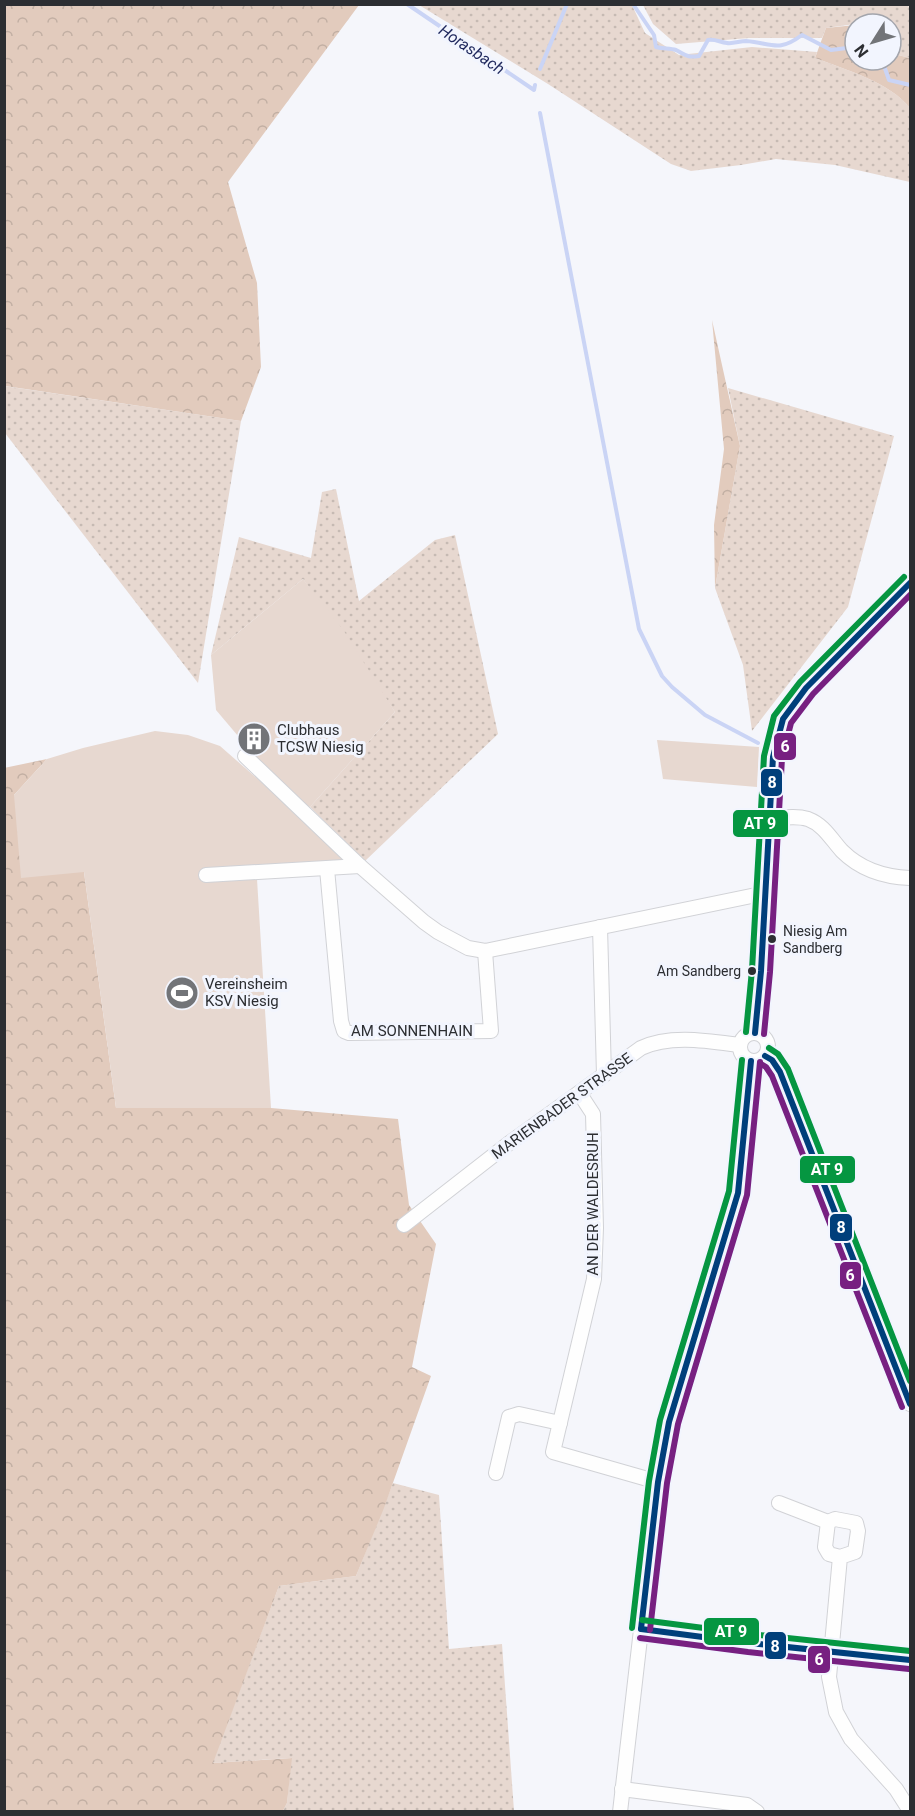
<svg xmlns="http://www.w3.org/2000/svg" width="915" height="1816" viewBox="0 0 915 1816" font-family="Roboto,sans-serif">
<defs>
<pattern id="green-dots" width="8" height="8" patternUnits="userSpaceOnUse" patternTransform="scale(1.5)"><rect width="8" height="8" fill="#e7d8d0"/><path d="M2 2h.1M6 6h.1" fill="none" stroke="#c6bab3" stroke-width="1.8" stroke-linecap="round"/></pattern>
<pattern id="forest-crowns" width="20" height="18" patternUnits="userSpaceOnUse" patternTransform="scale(1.5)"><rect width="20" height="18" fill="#e2cbbd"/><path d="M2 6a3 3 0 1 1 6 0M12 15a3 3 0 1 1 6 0" fill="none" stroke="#c2afa3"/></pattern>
</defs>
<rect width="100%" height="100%" fill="#f5f6fb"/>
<g fill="url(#green-dots)">
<path d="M419,5H632L645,33L679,55L752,47L817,52L815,58C844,69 891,83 910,108V182L835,165L776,159L741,165L691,171L671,164L548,84Z"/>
<polygon points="643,5 906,5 910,7 910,58 898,55 891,48 891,24 855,24 826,28 822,38 749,38 676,44 653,24"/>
<polygon points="4,386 241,421 198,683 5,433"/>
<polygon points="728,388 894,436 848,607 752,731 743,665 715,588 740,446"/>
<polygon points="336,489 359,601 435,540 455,535 498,734 365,861 310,807 395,712 303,579 211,655 239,537 311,558 322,492"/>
<polygon points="393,1483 439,1495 449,1649 502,1644 514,1811 283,1811 287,1803 291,1758 212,1763 279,1586 356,1576"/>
</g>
<g fill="url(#forest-crowns)">
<polygon points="4,5 359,5 228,182 257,283 261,367 241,421 5,386"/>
<path d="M855,25V60H891V48L898,55L910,58V108C891,83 844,69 815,58L826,28Z"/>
<polygon points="712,320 740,446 715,588 714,525 724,449"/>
<polygon points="47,759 14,795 84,872 116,1108 271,1108 398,1119 409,1205 436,1244 412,1367 431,1376 384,1508 356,1576 279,1586 213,1763 292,1758 287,1803 283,1811 5,1811 4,768"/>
</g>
<g fill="#e7d8d0">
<polygon points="303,579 344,631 395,712 310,807 293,801 216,710 211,655"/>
<polygon points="155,731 188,735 220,746 341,852 350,872 257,879 271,1108 116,1108 84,872 21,878 14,795 47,759 83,748"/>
<polygon points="657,740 759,747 757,787 663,779"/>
</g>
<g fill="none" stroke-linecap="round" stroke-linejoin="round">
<g stroke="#cad4f5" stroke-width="4">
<polyline points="407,4 534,90 535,85"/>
<path d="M633,4L654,35L656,47C663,49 670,48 676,50C686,55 687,58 699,56L708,40C716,39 719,42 727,43C733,44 740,41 746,41C772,43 778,53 802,35L831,50L855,47"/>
<polyline points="882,60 889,80 910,85"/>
<polyline points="540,69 567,4"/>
<polyline points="540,113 639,629 662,676 672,687 705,715 758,743"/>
</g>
<g stroke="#d1d2d6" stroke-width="16">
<g id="minor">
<polyline points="245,756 360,866 424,922 438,932 468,948 485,951 766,893"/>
<path d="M770,819C782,818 795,815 808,819C824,825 831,839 842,851C861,870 884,877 910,878"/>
<polyline points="327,869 341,1021 344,1031 349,1033 491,1031 485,951"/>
<polyline points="206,875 360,866"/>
<polyline points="600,927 604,1075"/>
<circle cx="754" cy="1047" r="14"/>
<polyline points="755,1033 761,971 773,757 775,745 783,719 806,688 910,583"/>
<polyline points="765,1056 772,1060 780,1072 910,1404"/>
<polyline points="580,1094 593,1114 596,1228 594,1279 553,1452 658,1482"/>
<path d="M404,1225L508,1144L641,1048C670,1034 709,1041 739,1045"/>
<polyline points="496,1473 509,1417 519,1414 560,1423"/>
<polyline points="779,1503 828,1522"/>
<polyline points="840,1557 855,1552 858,1531 856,1523 835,1519 828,1522 825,1547 829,1554 840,1557 829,1677 836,1712 851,1739 896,1789 910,1811"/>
<polyline points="641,1629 749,1643 910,1660"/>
<polyline points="622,1789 747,1805 757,1812"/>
<polyline points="620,1812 658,1482 669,1422 738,1193 751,1061"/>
</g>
</g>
<use href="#minor" stroke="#fefefe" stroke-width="14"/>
<g stroke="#f2f5fe" stroke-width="10">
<g id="bus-1">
<polyline points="755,1033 761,971 773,757 783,719 806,688 910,583"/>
<polyline points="765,1056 772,1060 780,1072 910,1404"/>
<polyline points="641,1629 658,1482 669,1422 738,1193 751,1061"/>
<polyline points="641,1629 749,1643 910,1660"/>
</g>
</g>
<g stroke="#f2f5fe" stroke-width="10">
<g id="bus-2">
<polyline points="764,1034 770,972 782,758 791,723 813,694 910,595"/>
<polyline points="761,1064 766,1067 772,1076 902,1407"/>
<polyline points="650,1630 667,1483 678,1424 747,1195 760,1062"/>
<polyline points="640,1638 748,1652 909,1669"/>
</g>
</g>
<g stroke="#f2f5fe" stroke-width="10">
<g id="bus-3">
<polyline points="746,1032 752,970 764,756 774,716 800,682 904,577"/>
<polyline points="769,1048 778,1054 788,1069 910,1381"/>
<polyline points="642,1620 750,1634 910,1651"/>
<polyline points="632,1628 649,1481 660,1420 729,1191 742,1060"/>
</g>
</g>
<use href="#bus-1" stroke="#003f7b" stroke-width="6"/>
<use href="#bus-2" stroke="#772081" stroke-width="6"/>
<use href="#bus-3" stroke="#059641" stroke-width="6"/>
</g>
<defs>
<g id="building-disc" transform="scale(1.725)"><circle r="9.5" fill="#727478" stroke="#f2f5fe"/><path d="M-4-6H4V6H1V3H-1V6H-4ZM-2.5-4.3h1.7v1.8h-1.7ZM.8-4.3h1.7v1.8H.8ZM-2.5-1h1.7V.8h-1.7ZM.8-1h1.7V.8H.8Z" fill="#fff"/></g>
<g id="stadium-disc" transform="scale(1.725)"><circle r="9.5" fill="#727478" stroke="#f2f5fe"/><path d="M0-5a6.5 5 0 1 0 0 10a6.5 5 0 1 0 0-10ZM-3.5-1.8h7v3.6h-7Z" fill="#fff"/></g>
</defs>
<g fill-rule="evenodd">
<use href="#building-disc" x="254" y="739"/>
<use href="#stadium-disc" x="182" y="993"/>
</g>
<g fill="#2c2e32" stroke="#f2f5fe" stroke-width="2">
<circle cx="772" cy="939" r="5"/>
<circle cx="752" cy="971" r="5"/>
</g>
<g text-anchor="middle" stroke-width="6" stroke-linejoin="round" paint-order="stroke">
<g font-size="14" fill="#2c2e32" stroke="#f2f5fe" text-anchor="start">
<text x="783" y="936">Niesig Am<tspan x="783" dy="17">Sandberg</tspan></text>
<text x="741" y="976" text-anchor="end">Am Sandberg</text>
</g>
<g font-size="15" fill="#2c2e32" stroke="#f2f5fe" text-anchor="start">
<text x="277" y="735">Clubhaus<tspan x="277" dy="17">TCSW Niesig</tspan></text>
<text x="205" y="989">Vereinsheim<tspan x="205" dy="17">KSV Niesig</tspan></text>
</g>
<g font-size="15" fill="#2c2e32" stroke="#f2f5fe">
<text x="412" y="1036">AM SONNENHAIN</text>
<text transform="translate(562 1106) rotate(-36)" y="5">MARIENBADER STRASSE</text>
<text transform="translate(593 1204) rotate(-90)" y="5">AN DER WALDESRUH</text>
</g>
<g font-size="16" font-style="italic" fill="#1f285d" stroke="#f2f5fe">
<text transform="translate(472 49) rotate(34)" y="6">Horasbach</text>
</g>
</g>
<g stroke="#f2f5fe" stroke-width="2">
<rect x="773" y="732" width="24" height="29" rx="6" fill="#772081"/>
<rect x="760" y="768" width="23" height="29" rx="6" fill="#003f7b"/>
<rect x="732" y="809" width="57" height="29" rx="6" fill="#059641"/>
<rect x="799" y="1155" width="57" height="29" rx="6" fill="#059641"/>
<rect x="829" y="1213" width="24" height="29" rx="6" fill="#003f7b"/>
<rect x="839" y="1261" width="23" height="29" rx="6" fill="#772081"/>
<rect x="703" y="1617" width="57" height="29" rx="6" fill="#059641"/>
<rect x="764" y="1631" width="23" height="29" rx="6" fill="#003f7b"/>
<rect x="807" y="1645" width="24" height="29" rx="6" fill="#772081"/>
</g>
<g font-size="16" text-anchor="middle" font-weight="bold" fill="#fff">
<text x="785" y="752">6</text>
<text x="772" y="788">8</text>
<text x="760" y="829">AT 9</text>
<text x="827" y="1175">AT 9</text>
<text x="841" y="1233">8</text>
<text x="850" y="1281">6</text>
<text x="731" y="1637">AT 9</text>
<text x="775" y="1652">8</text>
<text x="819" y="1665">6</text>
</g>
<rect width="915" height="1816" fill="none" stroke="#2c2e32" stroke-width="12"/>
<g transform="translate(873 42) rotate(233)"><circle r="28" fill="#f2f5fe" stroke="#a3a5ac" stroke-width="1.5"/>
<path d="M0-4.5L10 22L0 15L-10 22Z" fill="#727478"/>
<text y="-9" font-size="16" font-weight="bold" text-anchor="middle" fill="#2c2e32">N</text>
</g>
</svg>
